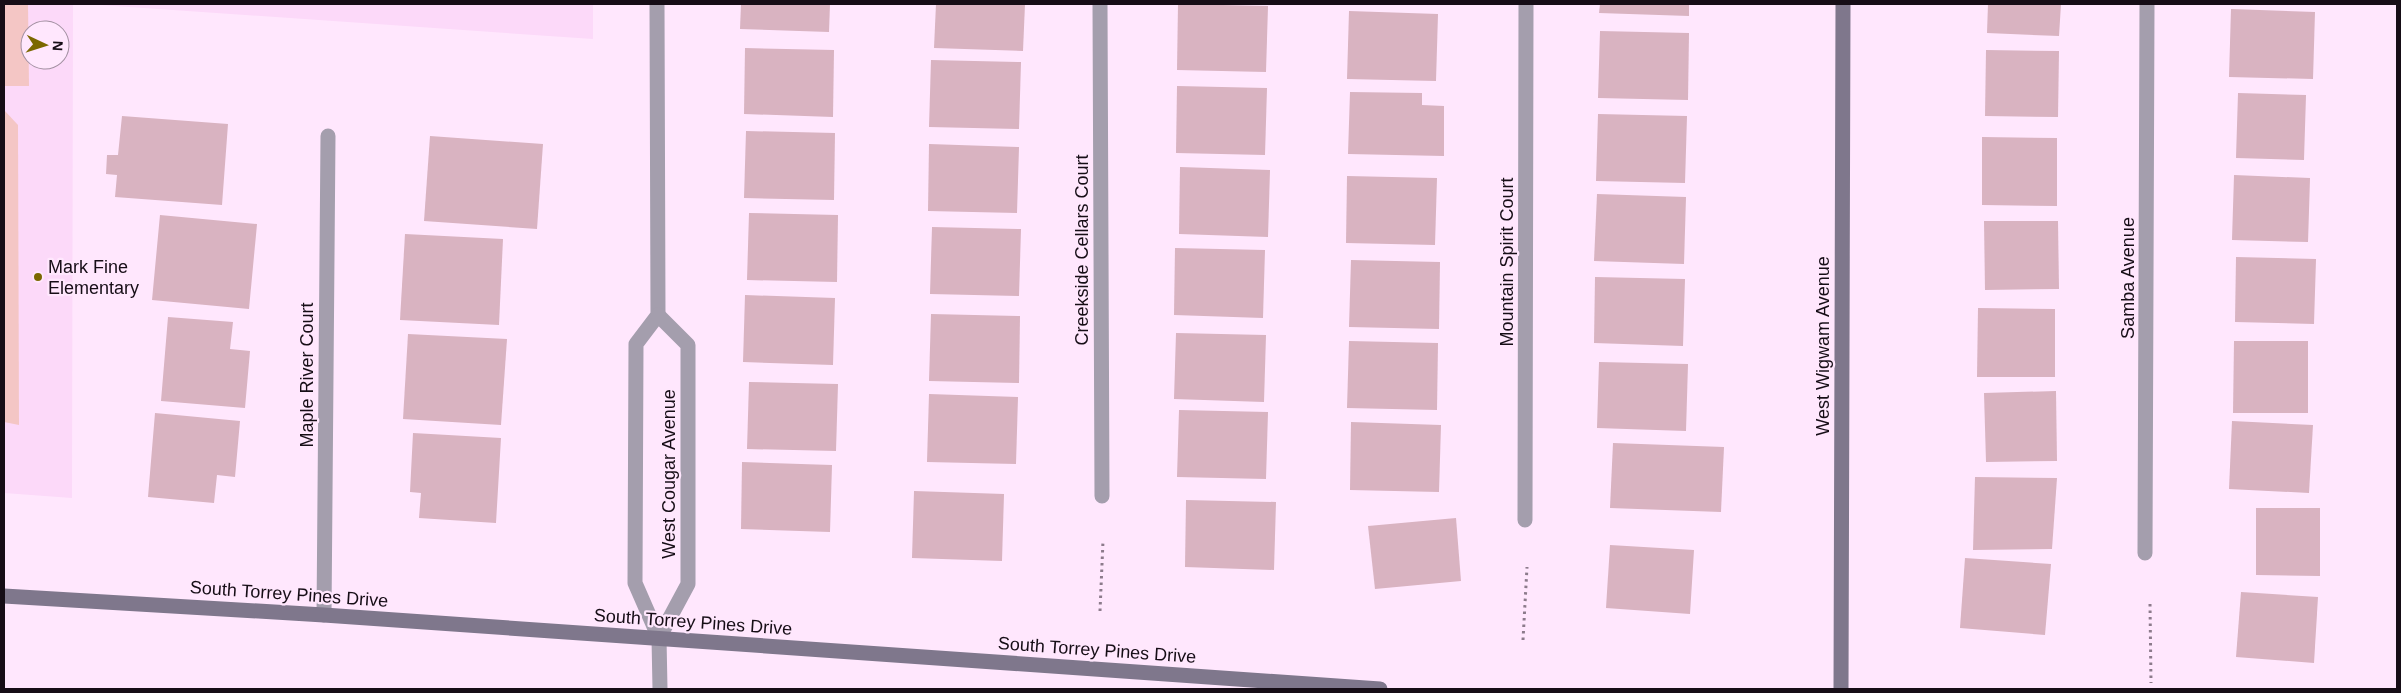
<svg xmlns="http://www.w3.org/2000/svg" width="2401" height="693" viewBox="0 0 2401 693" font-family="Arial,sans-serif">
<rect width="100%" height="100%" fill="#ffe7fd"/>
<g fill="#fcd9f9" fill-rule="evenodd">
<path d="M4,4H73L72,498L4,493ZM30,30H60V60H30Z"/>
<polygon points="86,4 593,4 593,39"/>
</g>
<g fill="#f4c6c5">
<polygon points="4,4 28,4 29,86 4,86"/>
<polygon points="4,110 18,125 19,425 4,422"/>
</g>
<g fill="#d9b3c1">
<polygon points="741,4 830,4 829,32 740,29"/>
<polygon points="936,4 1025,4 1023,51 934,48"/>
<polygon points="1178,4 1268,6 1266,72 1177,70"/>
<polygon points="1600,4 1689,4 1689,16 1599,13"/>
<polygon points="1988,4 2061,4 2059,36 1987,33"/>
<polygon points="2231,9 2315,12 2313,79 2229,77"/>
<polygon points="1349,11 1438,14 1436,81 1347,79"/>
<polygon points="1600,31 1689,33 1688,100 1598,98"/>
<polygon points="745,48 834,50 833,117 744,114"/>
<polygon points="1986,50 2059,51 2058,117 1985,116"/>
<polygon points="931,60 1021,62 1019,129 929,127"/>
<polygon points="1177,86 1267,88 1265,155 1176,153"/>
<polygon points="1350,92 1422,93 1422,105 1444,106 1444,156 1348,154"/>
<polygon points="2238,93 2306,95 2304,160 2236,158"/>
<polygon points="1598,114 1687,116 1685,183 1596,181"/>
<polygon points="122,116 228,124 222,205 115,197 117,175 106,174 107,155 118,155"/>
<polygon points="746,131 835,133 834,200 744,198"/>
<polygon points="430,136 543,144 537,229 424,221"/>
<polygon points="1982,137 2057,138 2057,206 1982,205"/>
<polygon points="929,144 1019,147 1017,213 928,211"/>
<polygon points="1180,167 1270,170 1268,237 1179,234"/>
<polygon points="2234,175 2310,178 2308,242 2232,240"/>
<polygon points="1347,176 1437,178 1435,245 1346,243"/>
<polygon points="1597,194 1686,197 1684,264 1594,261"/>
<polygon points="749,213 838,215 837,282 747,280"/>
<polygon points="160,215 257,224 249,309 152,300"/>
<polygon points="1984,221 2058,221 2059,289 1985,290"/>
<polygon points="932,227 1021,229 1019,296 930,294"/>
<polygon points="405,234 503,239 499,325 400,320"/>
<polygon points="1175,248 1265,250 1263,318 1174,315"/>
<polygon points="2236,257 2316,259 2314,324 2235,322"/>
<polygon points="1351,260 1440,262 1439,329 1349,327"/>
<polygon points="1595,277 1685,279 1683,346 1594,343"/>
<polygon points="745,295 835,298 833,365 743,362"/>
<polygon points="1978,308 2055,309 2055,377 1977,377"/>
<polygon points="931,314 1020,316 1019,383 929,381"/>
<polygon points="168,317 233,322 230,349 250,351 245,408 161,401"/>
<polygon points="1176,333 1266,335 1264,402 1174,399"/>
<polygon points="408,334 507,339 501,425 403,419"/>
<polygon points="1349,341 1438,343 1437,410 1347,408"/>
<polygon points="2234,341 2308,341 2308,413 2233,413"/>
<polygon points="1599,362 1688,364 1686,431 1597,428"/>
<polygon points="749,382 838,384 836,451 747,449"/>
<polygon points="2056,391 2057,461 1986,462 1984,393"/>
<polygon points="929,394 1018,397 1016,464 927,462"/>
<polygon points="1179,410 1268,412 1266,479 1177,477"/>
<polygon points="155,413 240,421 235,477 217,475 214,503 148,497"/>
<polygon points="2232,421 2313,425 2309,493 2229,489"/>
<polygon points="1351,422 1441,425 1439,492 1350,490"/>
<polygon points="413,433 501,438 496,523 419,518 421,493 410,492"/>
<polygon points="1613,443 1724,447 1721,512 1610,508"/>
<polygon points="742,462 832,465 830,532 741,529"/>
<polygon points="1975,477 2057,478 2052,549 1973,550"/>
<polygon points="914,491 1004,494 1002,561 912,558"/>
<polygon points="1186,500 1276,502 1274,570 1185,567"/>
<polygon points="2256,508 2320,508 2320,576 2256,575"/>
<polygon points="1456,518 1461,581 1375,589 1368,526"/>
<polygon points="1610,545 1694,550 1690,614 1606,608"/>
<polygon points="1965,558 2051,564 2045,635 1960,628"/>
<polygon points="2241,592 2318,597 2314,663 2236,657"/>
</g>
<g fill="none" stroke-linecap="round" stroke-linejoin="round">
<g stroke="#8c7b8b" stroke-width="3" stroke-dasharray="2.5 4" stroke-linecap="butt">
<polyline points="2150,604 2151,683"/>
<polyline points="1100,611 1103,541"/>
<polyline points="1523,640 1527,567"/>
</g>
<g stroke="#a49ead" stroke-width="15">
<polyline points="657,4 658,315 636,344 635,583 659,638 660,689"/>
<polyline points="1100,4 1102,496"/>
<polyline points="658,315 688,345 688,584 659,638"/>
<polyline points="1525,520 1526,4"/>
<polyline points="2145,553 2147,4"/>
<polyline points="324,615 328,136"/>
</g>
<g stroke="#7f778c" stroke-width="15">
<polyline points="4,596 324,615 1380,689"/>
<polyline points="1841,689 1843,4"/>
</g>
</g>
<circle fill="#7b6800" stroke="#ffe7fd" stroke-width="2" cx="38" cy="277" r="5"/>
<g text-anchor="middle" stroke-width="4.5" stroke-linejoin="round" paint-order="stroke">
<g font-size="18" fill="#160d16" stroke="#ffe7fd">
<text transform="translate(1082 250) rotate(-90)" y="6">Creekside Cellars Court</text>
<text transform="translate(1507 262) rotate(-90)" y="6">Mountain Spirit Court</text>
<text transform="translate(2128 278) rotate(-90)" y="6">Samba Avenue</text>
<text transform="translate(1823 346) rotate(-90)" y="6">West Wigwam Avenue</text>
<text transform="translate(307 375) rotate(-90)" y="6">Maple River Court</text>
<text transform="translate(669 474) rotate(-90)" y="6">West Cougar Avenue</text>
<text transform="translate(289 594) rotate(4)" y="6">South Torrey Pines Drive</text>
<text transform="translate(693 622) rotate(4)" y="6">South Torrey Pines Drive</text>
<text transform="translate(1097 650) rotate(4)" y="6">South Torrey Pines Drive</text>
</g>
<g font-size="18" fill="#160d16" stroke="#ffe7fd" text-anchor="start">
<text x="48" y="273">Mark Fine<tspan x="48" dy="21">Elementary</tspan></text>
</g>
</g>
<rect width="2401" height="693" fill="none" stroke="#160d16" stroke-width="10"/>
<g transform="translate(45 45) rotate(94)"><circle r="24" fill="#ffe7fd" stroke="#a290a1"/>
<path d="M0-4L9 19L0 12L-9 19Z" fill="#7b6800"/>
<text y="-8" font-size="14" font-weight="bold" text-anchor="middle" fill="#160d16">N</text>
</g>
</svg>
